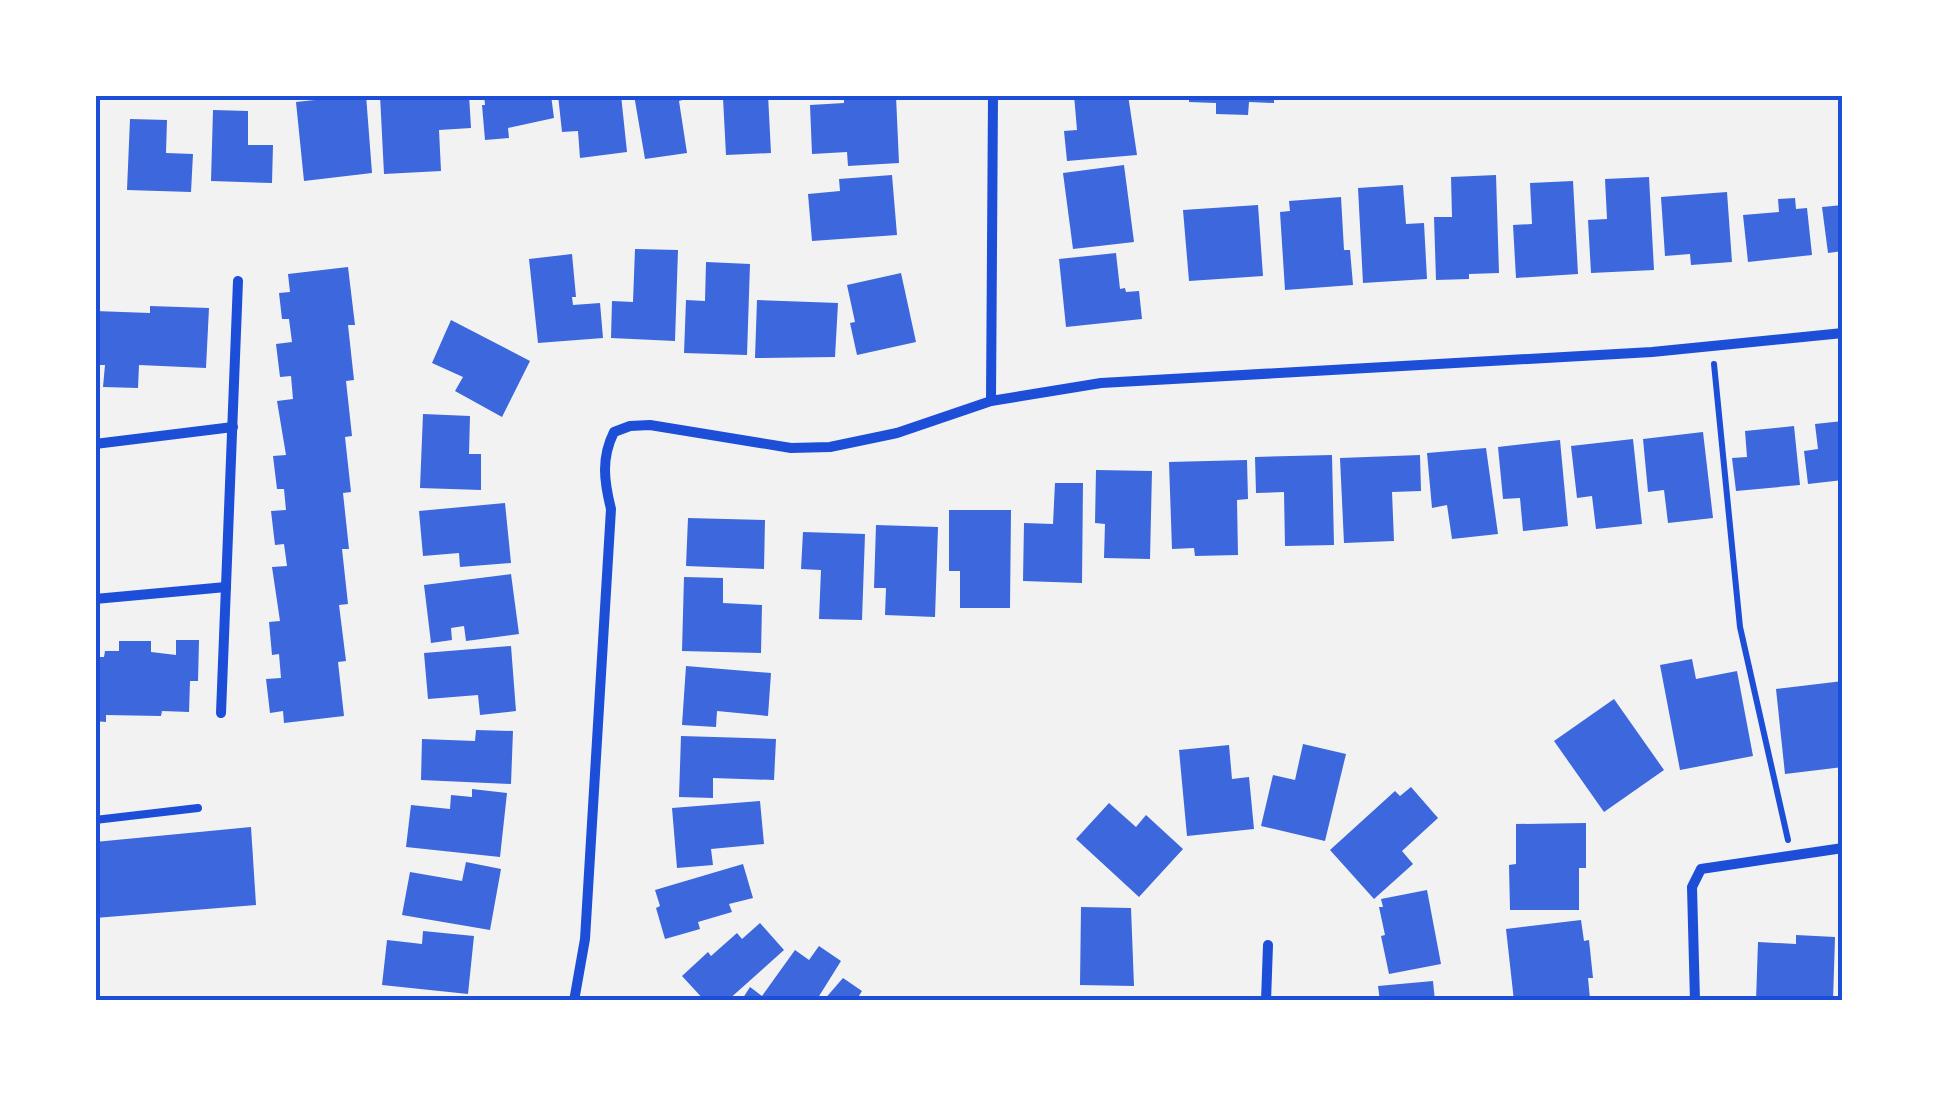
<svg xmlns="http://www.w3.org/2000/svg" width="1938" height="1096" viewBox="0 0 1938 1096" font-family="'Playfair Display',serif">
<rect width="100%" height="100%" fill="#f2f2f2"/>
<g fill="#3d67dc">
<polygon points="362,95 366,95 372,173 304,181 296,102"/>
<polygon points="380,95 469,95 471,128 439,130 441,171 384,174"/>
<polygon points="484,95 551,95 554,118 508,128 509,138 485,140 482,105 485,105"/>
<polygon points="558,95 621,95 627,152 580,158 578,131 562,132"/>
<polygon points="634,95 699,95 679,101 687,153 645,159"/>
<polygon points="708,95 768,95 771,153 726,155 723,98 709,99"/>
<polygon points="1074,95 1128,95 1137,155 1067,161 1064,131 1077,130"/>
<polygon points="1189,95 1274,95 1274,103 1249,102 1248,115 1216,114 1216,103 1189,102"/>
<polygon points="896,96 899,163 848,166 847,152 812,154 810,105 844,103 844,98"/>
<polygon points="213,110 248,111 248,145 273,145 272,183 211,181"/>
<polygon points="130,119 167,120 166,153 193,154 191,192 127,190"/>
<polygon points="1124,165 1134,242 1073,249 1063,173"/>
<polygon points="892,175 897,235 812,241 808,194 840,191 839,179"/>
<polygon points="1496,175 1499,273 1469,274 1469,279 1436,280 1434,217 1452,217 1451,177"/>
<polygon points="1649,177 1654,270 1591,273 1588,220 1607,219 1605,179"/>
<polygon points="1573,181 1578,274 1516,278 1513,225 1532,224 1530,183"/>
<polygon points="1403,185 1406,224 1424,223 1427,279 1363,283 1358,188"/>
<polygon points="1727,192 1732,262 1691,265 1690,254 1665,256 1661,197"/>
<polygon points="1341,197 1344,250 1350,250 1353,285 1285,290 1280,212 1290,211 1289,201"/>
<polygon points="1795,198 1796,209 1807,208 1812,255 1748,262 1743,215 1779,212 1778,199"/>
<polygon points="1258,205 1263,276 1189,281 1183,210"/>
<polygon points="1843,205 1843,251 1828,253 1822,207"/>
<polygon points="635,249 678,250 675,341 611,338 612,301 633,302"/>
<polygon points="1116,253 1120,289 1125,288 1126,292 1139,291 1142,319 1066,327 1059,259"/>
<polygon points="572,254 576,297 572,297 573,305 600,303 603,338 538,343 529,259"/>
<polygon points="706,262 750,264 747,355 684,353 686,300 705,301"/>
<polygon points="348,267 355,325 348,325 354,380 346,381 352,436 345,437 351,492 343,493 349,549 342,549 348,604 339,605 346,661 338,662 344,716 284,723 283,711 270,713 266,679 281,678 279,654 272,655 269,622 280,621 272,567 287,566 284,544 275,545 271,511 286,510 284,489 277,489 273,456 286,455 277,401 293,399 291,376 280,377 276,344 292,342 289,319 282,319 279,293 290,292 288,274"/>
<polygon points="901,273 916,342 857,355 850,323 855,322 847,285"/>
<polygon points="757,300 838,303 835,357 755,358"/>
<polygon points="150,306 209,308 206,368 139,365 138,388 103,387 105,365 95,365 95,311 150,313"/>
<polygon points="451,320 530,361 502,417 455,391 463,377 432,363"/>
<polygon points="423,414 470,416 469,454 481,454 481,490 420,488"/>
<polygon points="1843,421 1843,480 1808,484 1804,451 1818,449 1815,424"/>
<polygon points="1794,426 1800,485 1736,491 1732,458 1747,457 1745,431"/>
<polygon points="1703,432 1713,518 1668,523 1664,490 1648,492 1643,439"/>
<polygon points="1633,439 1642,524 1596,529 1592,496 1577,498 1571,446"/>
<polygon points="1560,440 1568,526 1523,531 1520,498 1503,499 1498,447"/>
<polygon points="1486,448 1498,534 1452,539 1447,505 1432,508 1427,453"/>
<polygon points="1332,455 1334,545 1285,546 1284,492 1256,493 1255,457"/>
<polygon points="1420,455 1421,491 1392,492 1394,541 1344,543 1340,458"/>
<polygon points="1247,460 1248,499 1237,500 1238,555 1195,556 1194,548 1172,549 1169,462"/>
<polygon points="1096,470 1152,471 1150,559 1104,558 1105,524 1095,523"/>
<polygon points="1055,483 1083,483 1082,583 1023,581 1024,523 1053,524"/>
<polygon points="505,503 511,563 460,567 459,553 423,556 419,511"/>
<polygon points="949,510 1011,510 1010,608 960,608 960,571 949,571"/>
<polygon points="688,518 765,520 764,569 686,566"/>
<polygon points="876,525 938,527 935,617 885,615 886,588 874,588"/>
<polygon points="803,532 865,534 862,620 819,619 821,570 801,569"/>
<polygon points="511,574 519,634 466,641 464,626 451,628 452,640 431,643 424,585"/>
<polygon points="684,577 723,578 723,603 762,605 761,653 682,651"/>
<polygon points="176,640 199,640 198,681 190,681 189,712 162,711 161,716 106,715 106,722 95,721 95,657 104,657 105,651 119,651 119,641 151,641 151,652 176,655"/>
<polygon points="511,646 516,711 480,715 478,695 428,699 424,653"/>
<polygon points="1692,659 1696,679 1737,671 1753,756 1680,770 1660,665"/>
<polygon points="686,666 771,673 768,716 717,711 716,727 682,725"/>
<polygon points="1843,681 1843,767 1785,774 1776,689"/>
<polygon points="1614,699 1664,770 1604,812 1554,741"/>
<polygon points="476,730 513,731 511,784 421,780 422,739 475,741"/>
<polygon points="681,736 776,739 774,780 713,778 713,798 679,797"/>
<polygon points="1303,744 1346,754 1325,841 1261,826 1273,775 1295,780"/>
<polygon points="1229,745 1232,779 1249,777 1254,829 1187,836 1179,750"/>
<polygon points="1411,787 1438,818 1402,851 1413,864 1374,899 1330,850 1395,791 1400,796"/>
<polygon points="472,789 507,793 500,857 406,847 411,805 450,809 451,795 472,797"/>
<polygon points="760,801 764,844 711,849 713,865 677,868 672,808"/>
<polygon points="1109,803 1136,827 1146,815 1183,849 1139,897 1076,839"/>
<polygon points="1586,823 1586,868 1579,868 1579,910 1510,910 1509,865 1516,864 1516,824"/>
<polygon points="251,827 256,905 95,918 95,842"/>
<polygon points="466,862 501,869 490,930 402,915 410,872 462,881"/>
<polygon points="743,864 753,898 729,904 732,912 698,922 700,929 665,939 656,908 660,906 655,890"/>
<polygon points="1427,890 1441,964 1389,974 1381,936 1385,935 1379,907 1383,907 1381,899"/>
<polygon points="1081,907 1131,908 1134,986 1080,985"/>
<polygon points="1581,920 1584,941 1589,940 1593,978 1588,978 1590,999 1514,1001 1506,929"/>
<polygon points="760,923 784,950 727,1001 705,1001 682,976 708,952 711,956 737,933 742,939"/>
<polygon points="423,931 474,936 468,994 382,985 387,940 422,944"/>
<polygon points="1796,935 1835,937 1833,1001 1756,1001 1758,942 1796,944"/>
<polygon points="819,946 841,961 816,1001 741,1001 750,987 762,996 795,950 809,960"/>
<polygon points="843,978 862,991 857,999 860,1001 823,1001"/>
<polygon points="1433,981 1435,1001 1380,1001 1378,986"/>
</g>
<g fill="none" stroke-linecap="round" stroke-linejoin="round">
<polyline stroke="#1d4ed8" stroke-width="6" points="1714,364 1740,627 1788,840"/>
<polyline stroke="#1d4ed8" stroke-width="8" points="95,820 198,808"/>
<g stroke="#1d4ed8" stroke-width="10">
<polyline points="991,401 993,95"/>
<polyline points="95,444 233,427"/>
<polyline points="95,599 226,587"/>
<polyline points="221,713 238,281"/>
<path d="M574,1001L585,939L611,509C604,481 601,458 614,432L630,426L650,425L791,448L830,447L897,433L991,401L1101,383L1652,352L1843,333"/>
<polyline points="1266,1001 1268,945"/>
<polyline points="1695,1001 1692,887 1701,869 1843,848"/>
</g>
</g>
<rect width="1938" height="1096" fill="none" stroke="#ffffff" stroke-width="195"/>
<rect x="98" y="98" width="1742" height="900" fill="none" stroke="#1d4ed8" stroke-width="4"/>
</svg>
